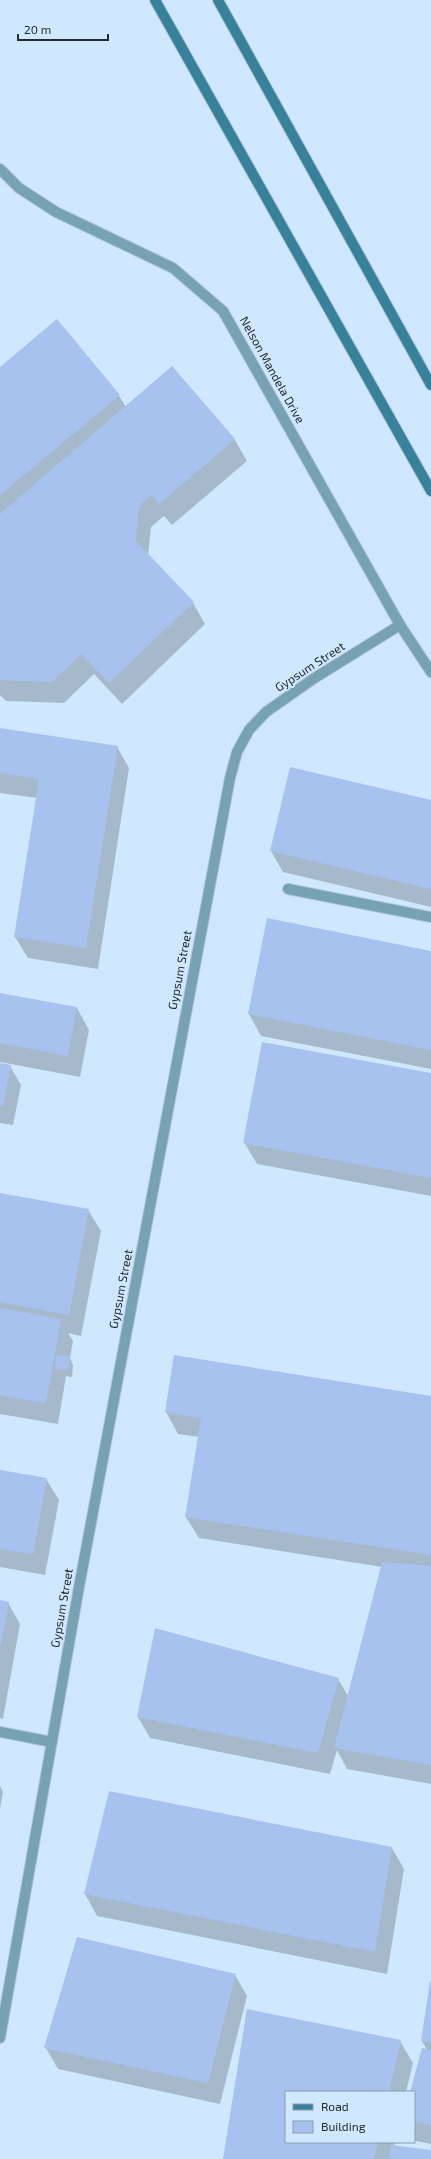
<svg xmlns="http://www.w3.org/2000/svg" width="431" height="2159" viewBox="0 0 431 2159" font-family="'Exo 2',sans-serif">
<rect width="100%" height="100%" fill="#d0e8fd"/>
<g fill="#0003">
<polygon points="172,367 235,440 247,461 172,525 164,516 151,527 148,556 193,603 205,624 122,704 94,674 64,703 6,701 0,695 0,368 119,396 126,407"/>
<polygon points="0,729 117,747 129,768 98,969 28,958 15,937 37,798 0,793"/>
<polygon points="431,801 431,907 283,872 271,851"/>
<polygon points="431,952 431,1069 261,1036 249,1014"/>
<polygon points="0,994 77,1008 89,1030 80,1077 0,1062"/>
<polygon points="0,1064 10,1066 21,1085 13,1125 0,1123"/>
<polygon points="431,1074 431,1196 257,1164 244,1142"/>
<polygon points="0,1194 88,1210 101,1231 81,1336 68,1333 73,1341 70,1358 73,1365 72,1377 66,1376 58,1424 0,1414"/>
<polygon points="175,1356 431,1397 431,1784 347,1769 337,1750 330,1774 150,1738 138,1717 338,1679 348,1696 382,1567 199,1538 186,1517 199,1437 178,1434 166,1412"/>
<polygon points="0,1471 46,1479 59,1500 45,1575 0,1567"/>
<polygon points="0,1601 8,1603 20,1624 3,1719 0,1718"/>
<polygon points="0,1786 3,1792 0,1809"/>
<polygon points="392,1848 404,1869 387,1974 97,1916 85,1894"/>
<polygon points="235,1975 247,1996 220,2104 58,2069 46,2048"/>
<polygon points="431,1983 431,2144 416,2141 414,2138 414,2092 411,2092 427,2050 422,2041"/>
<polygon points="247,2010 400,2041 413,2063 406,2092 286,2092 286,2142 395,2142 394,2146 431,2151 431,2159 224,2159"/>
</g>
<g fill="#a8c2f0">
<polygon points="57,319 120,395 0,495 0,367"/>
<polygon points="172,366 235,439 159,504 151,495 139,506 136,541 194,602 109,683 81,654 52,682 0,680 0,514"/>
<polygon points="0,728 118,746 86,948 14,937 39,779 0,773"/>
<polygon points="290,767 431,800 431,889 270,851"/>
<polygon points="267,918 431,951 431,1050 248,1014"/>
<polygon points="0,993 77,1007 68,1056 0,1043"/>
<polygon points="262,1042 431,1073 431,1178 243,1143"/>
<polygon points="0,1063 11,1065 3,1107 0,1106"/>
<polygon points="0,1193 89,1209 69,1315 0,1302"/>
<polygon points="0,1308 61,1319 46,1403 0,1395"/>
<polygon points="56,1355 70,1356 68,1370 55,1369"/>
<polygon points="174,1355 431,1396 431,1555 185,1517 201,1418 165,1412"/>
<polygon points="0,1470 47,1478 33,1554 0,1549"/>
<polygon points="382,1562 431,1566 431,1765 334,1748"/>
<polygon points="0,1600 9,1602 1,1645 0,1645"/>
<polygon points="155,1628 339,1678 318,1753 137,1717"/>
<polygon points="109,1791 392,1847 375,1952 84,1894"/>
<polygon points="77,1937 236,1974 208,2083 44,2048"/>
<polygon points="430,1981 431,1982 431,2042 421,2041"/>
<polygon points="247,2009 401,2040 389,2092 286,2092 286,2142 378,2142 374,2159 223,2159"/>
<polygon points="422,2048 431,2050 431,2125 414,2122 414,2092 410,2092"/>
<polygon points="391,2145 431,2150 431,2159 389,2159"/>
</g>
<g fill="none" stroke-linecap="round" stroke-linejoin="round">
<g stroke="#b1c6d9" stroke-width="12">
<g id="lane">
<polyline points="288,889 431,917"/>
<polyline points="0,1732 52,1742"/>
<polyline points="0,2038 79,1587 230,778 237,752 249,730 266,712 313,679 400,625"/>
</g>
</g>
<g stroke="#b1c6d9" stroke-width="12">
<polyline id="street" points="0,169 19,188 56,212 173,268 223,311 400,625 431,672"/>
</g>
<g stroke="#b1c6d9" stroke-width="12">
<g id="secondary">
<polyline points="155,0 431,491"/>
<polyline points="218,0 431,385"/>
</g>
</g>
<use href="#lane" stroke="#76a2b3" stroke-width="10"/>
<use href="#street" stroke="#76a2b3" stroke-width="10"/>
<use href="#secondary" stroke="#38819a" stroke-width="10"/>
</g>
<g text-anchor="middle" stroke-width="3.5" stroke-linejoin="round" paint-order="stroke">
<g font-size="12" fill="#222b33" stroke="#d0e8fd">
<text transform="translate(272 370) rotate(61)" y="4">Nelson Mandela Drive</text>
<text transform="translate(310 667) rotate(-33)" y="4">Gypsum Street</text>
<text transform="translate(180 970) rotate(-79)" y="4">Gypsum Street</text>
<text transform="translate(121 1289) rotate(-79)" y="4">Gypsum Street</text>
<text transform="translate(62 1608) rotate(-80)" y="4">Gypsum Street</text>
</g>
</g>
<rect x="285" y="2091" width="130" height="52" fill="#d0e8fd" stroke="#8a9cac"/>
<rect x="293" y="2104" width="20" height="6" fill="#38819a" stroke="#8a9cac"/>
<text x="321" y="2111" font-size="12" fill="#222b33">Road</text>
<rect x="293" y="2121" width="20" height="12" fill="#a8c2f0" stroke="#8a9cac"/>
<text x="321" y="2131" font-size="12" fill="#222b33">Building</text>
<path d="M18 34v6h90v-6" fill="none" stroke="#222b33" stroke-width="2"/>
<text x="24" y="34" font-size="12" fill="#222b33" stroke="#d0e8fd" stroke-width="3" paint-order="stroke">20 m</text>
</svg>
